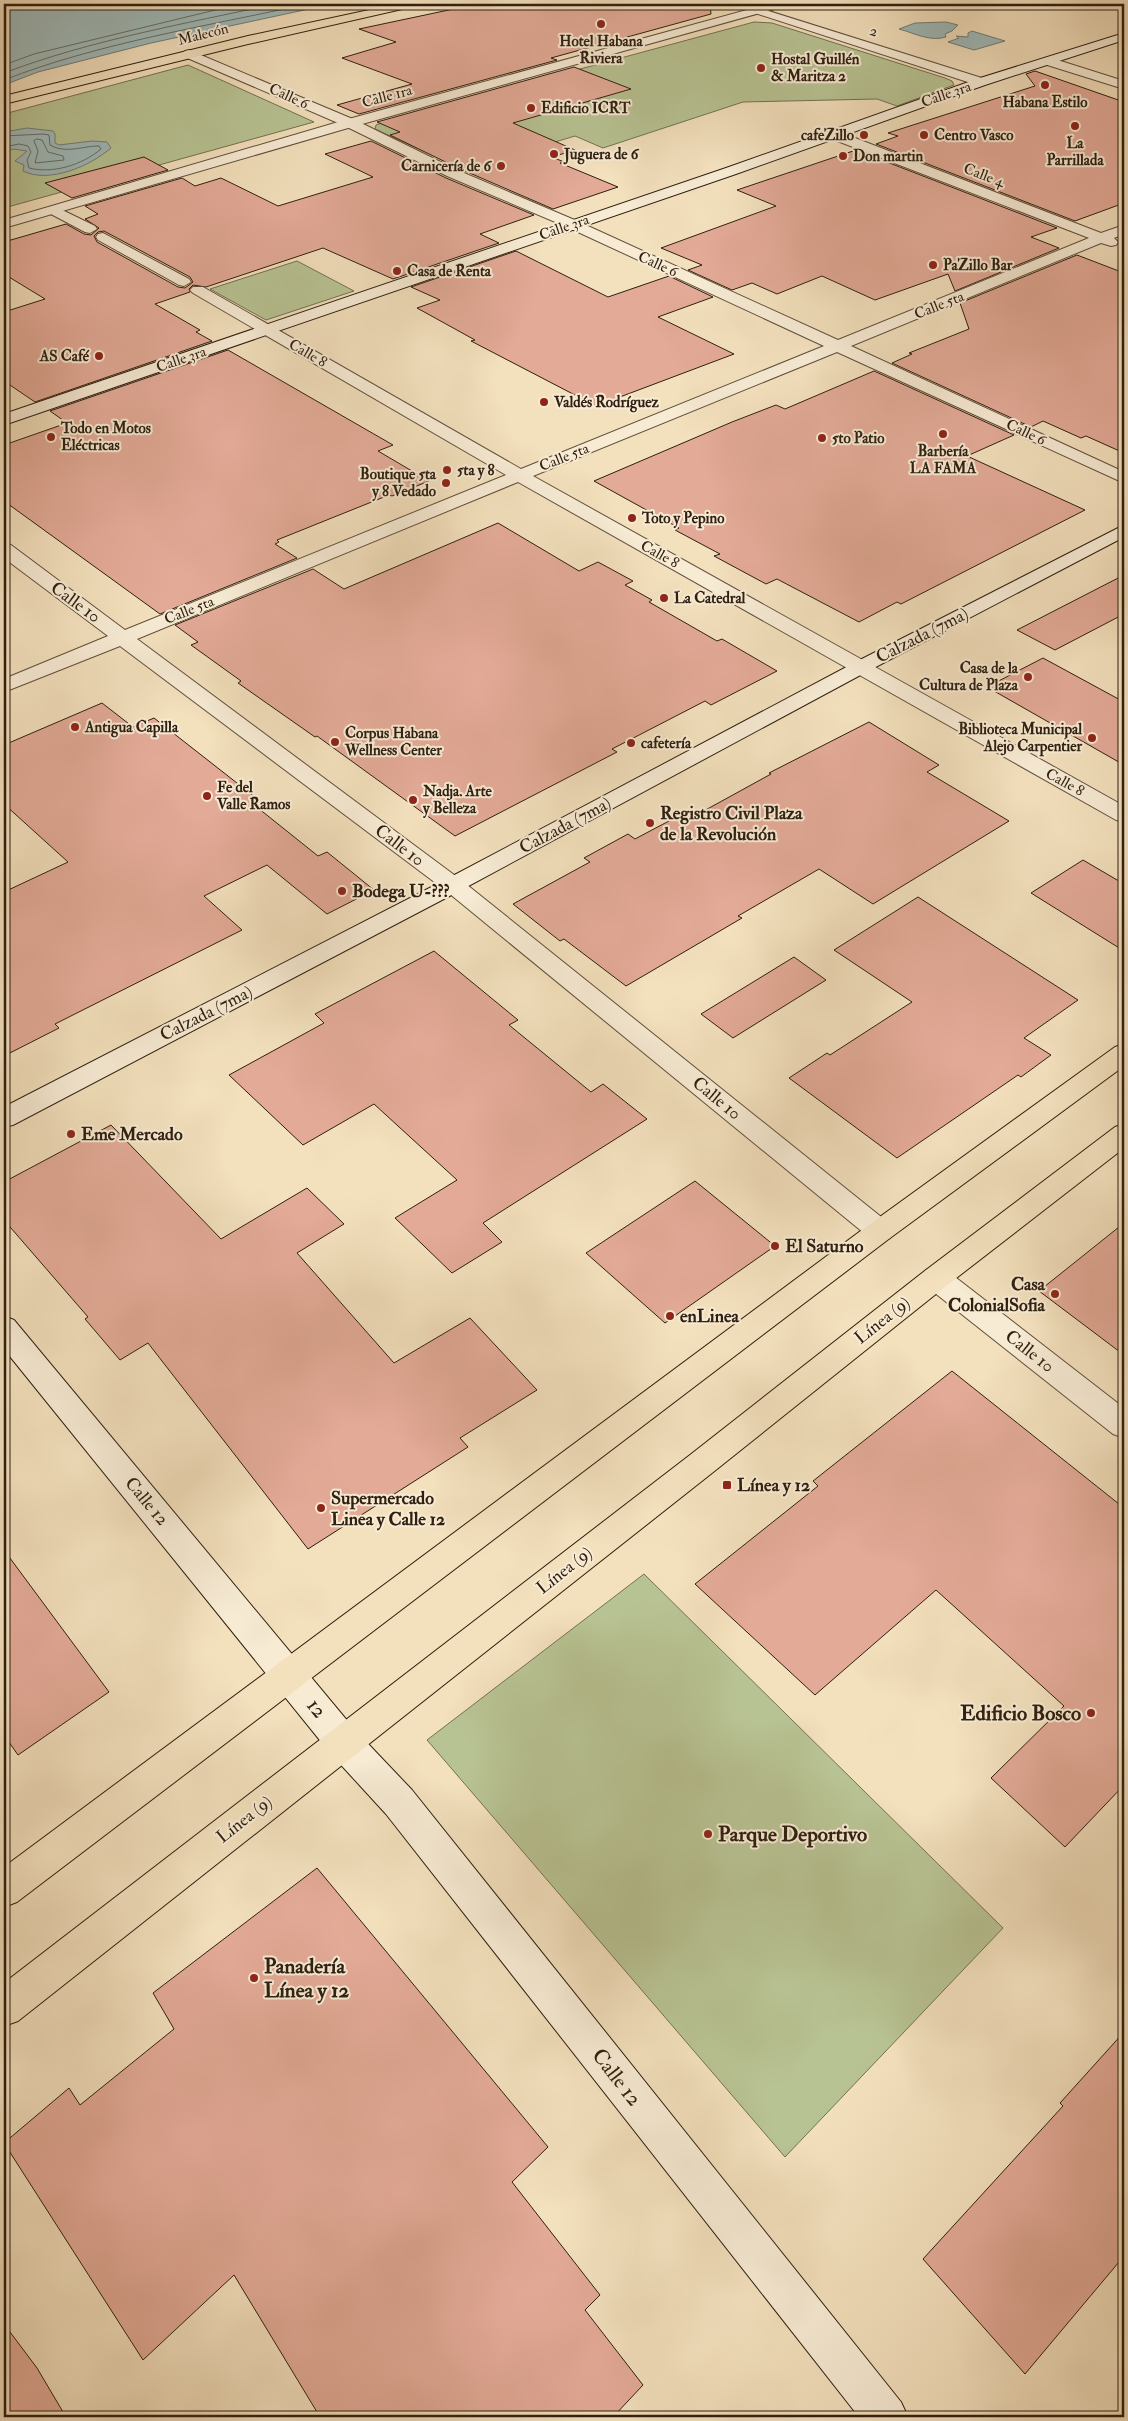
<svg xmlns="http://www.w3.org/2000/svg" width="1128" height="2421" viewBox="0 0 1128 2421" font-family="'IM FELL Double Pica',serif">
<rect width="100%" height="100%" fill="#f3e0bd"/>
<filter id="stains"><feTurbulence type="fractalNoise" baseFrequency=".004" numOctaves="4"/><feColorMatrix values="0 0 0 0 .2 0 0 0 0 .09 0 0 0 0 .02 0 0 0 .5 -.17"/></filter>
<radialGradient id="worn" r=".72"><stop offset=".6" stop-color="#630" stop-opacity="0"/><stop offset="1" stop-color="#630" stop-opacity=".3"/></radialGradient>
<g fill="#b8c393" stroke="#747152">
<polygon points="754,22 772,23 945,78 952,81 954,85 897,106 877,99 743,102 603,148 575,136 482,164 482,178 375,129 376,125 384,122"/>
<polygon points="188,65 314,122 4,208 4,114"/>
<polygon points="297,261 354,291 266,320 210,289"/>
<polygon points="644,1574 1003,1928 785,2157 427,1740"/>
</g>
<g fill="#9fbbbb" stroke="#727d77">
<polygon points="4,4 332,4 151,43 38,72 4,85"/>
<path d="M946,22L958,25L952,31L945,34L946,37C930,42 914,33 899,29L915,23Z"/>
<polygon points="972,31 1005,41 974,50 948,42 959,38 956,36 968,37 968,33"/>
<path d="M27,128L53,131L55,134V143L59,145L92,141L107,142L111,148C90,166 49,184 23,171L24,165L15,161L27,151L13,149L4,153V132Z"/>
</g>
<g fill="none" stroke-linecap="round" stroke-linejoin="round">
<g stroke="#676d66" stroke-width="1">
<polyline points="4,65 34,54 240,4"/>
<path d="M4,73C91,40 184,24 275,4"/>
<path d="M4,80C98,43 208,26 307,4"/>
<path d="M4,136L43,134L49,135L50,145C66,154 82,146 99,146L101,149C82,165 53,174 29,168L27,160L31,152L28,146L19,144L4,147"/>
<polygon points="37,139 42,140 48,152 63,156 64,160 35,163 38,151 34,141"/>
</g>
</g>
<g fill="#e3aa97" stroke="#2f1f10" fill-rule="evenodd">
<polygon points="477,4 710,4 711,14 551,58 557,60 359,114 337,105 412,84 342,58 396,42 359,29"/>
<polygon points="574,67 631,89 513,123 575,150 552,157 564,162 560,163 618,187 553,209 458,168 390,135 400,132 377,122"/>
<polygon points="1035,71 1124,102 1124,203 1075,221 876,144 898,136 888,133 1035,86 1026,74"/>
<path d="M371,141L446,178L534,215L480,234L499,243L393,279L323,248L206,287L193,285L189,289L190,292L155,304L200,330L196,332L212,341L35,402L4,381V312L45,299L4,274V242L66,224L84,234L91,235L99,228L85,219L98,214L85,206L182,178L195,186L221,178L278,206L373,177L325,154ZM104,231L190,277L193,282L185,288L178,287L97,242L94,236L98,232Z"/>
<polygon points="856,150 1057,228 1031,237 1059,248 955,291 948,274 875,300 822,276 777,294 752,283 732,290 688,270 702,265 661,248 776,206 737,190"/>
<polygon points="144,157 168,170 72,198 45,183"/>
<polygon points="516,251 608,297 669,276 713,297 658,317 734,354 596,406 471,341 475,340 417,308 440,300 411,287"/>
<polygon points="1077,255 1124,273 1124,453 1086,436 1081,438 1043,421 1031,427 892,363 912,354 909,353 969,329 960,303"/>
<polygon points="228,350 393,445 378,451 429,481 392,496 389,495 277,540 279,542 275,544 297,558 160,614 4,501 4,445 67,423 50,411"/>
<polygon points="874,371 1014,435 967,456 1085,510 901,604 897,602 859,622 777,579 766,584 714,556 720,554 675,530 679,528 594,481 732,422 776,405 785,409"/>
<polygon points="498,523 579,571 598,562 633,581 625,585 652,600 649,602 717,641 722,639 777,671 711,705 705,701 612,749 617,752 455,836 317,736 315,737 238,683 241,681 191,645 198,642 175,625 313,569 344,589"/>
<polygon points="1124,575 1124,614 1055,650 1017,630"/>
<polygon points="1043,658 1124,702 1124,765 987,687"/>
<polygon points="102,703 133,727 154,718 265,805 258,808 318,856 327,852 374,890 327,914 267,865 204,896 242,930 55,1024 59,1028 4,1056 4,892 68,862 4,804 4,745"/>
<polygon points="869,722 939,765 927,772 1009,821 873,904 819,869 738,916 742,918 626,986 564,939 560,941 513,904 590,862 584,858 628,834 635,839 684,813 691,818 771,774 769,773"/>
<polygon points="1083,860 1124,884 1124,951 1031,893"/>
<polygon points="918,897 1078,1000 1024,1038 1051,1055 1021,1077 1018,1075 897,1158 789,1078 827,1053 830,1055 912,1002 834,950"/>
<polygon points="434,951 518,1020 509,1025 591,1092 603,1084 647,1119 483,1223 502,1242 452,1273 395,1218 457,1180 374,1104 303,1145 229,1075 324,1023 315,1014"/>
<polygon points="794,957 826,980 733,1038 701,1014"/>
<polygon points="111,1125 221,1239 307,1188 344,1224 297,1253 394,1363 470,1318 537,1390 460,1438 468,1447 308,1549 148,1343 120,1360 85,1319 88,1317 4,1220 4,1182"/>
<polygon points="695,1181 775,1246 665,1323 586,1253"/>
<polygon points="1124,1223 1124,1355 1039,1291"/>
<polygon points="952,1371 1124,1508 1124,1785 1065,1847 991,1778 1064,1706 936,1590 815,1695 695,1584 818,1486 813,1481"/>
<polygon points="4,1550 109,1692 18,1755 4,1735"/>
<polygon points="317,1868 548,2147 512,2182 600,2295 585,2310 643,2385 613,2417 320,2417 234,2275 143,2360 4,2143 69,2088 80,2105 174,2029 153,1993"/>
<polygon points="1124,2032 1124,2256 1025,2374 923,2259 1063,2106 1060,2103"/>
<polygon points="4,2324 37,2368 66,2417 4,2417"/>
</g>
<g fill="none" stroke-linecap="round" stroke-linejoin="round">
<g stroke="#604f3b" stroke-width="2">
<g id="minor">
<polygon points="756,7 985,79 987,82 981,86 977,85 752,12 752,8"/>
<polygon points="189,50 355,120 457,170 577,221 838,340 1089,238 827,137 826,134 827,131 837,131 1101,233 1124,225 1124,234 1114,238 1118,242 1116,245 1111,246 1101,243 851,346 1124,472 1124,483 837,352 533,476 1124,806 1124,822 1116,820 518,482 137,639 461,880 890,1224 894,1231 890,1238 880,1242 870,1238 445,890 120,646 4,692 4,679 108,636 4,558 4,543 11,545 125,630 506,475 193,293 190,290 193,287 203,287 521,469 824,346 567,227 447,176 345,126 185,57 183,54 185,51"/>
<polygon points="1048,57 1124,81 1124,89 1044,64 1042,61"/>
<polygon points="54,206 95,226 97,229 90,233 85,232 49,213 47,210"/>
<polygon points="103,233 189,279 191,282 184,286 179,285 98,240 96,237 98,234"/>
<polygon points="936,1267 946,1270 1124,1408 1124,1438 1113,1434 926,1286 922,1278 926,1270"/>
</g>
</g>
<g stroke="#604f3b" stroke-width="2">
<polygon id="tertiary" points="769,4 787,4 785,6 355,126 4,228 4,220 345,120"/>
</g>
<g stroke="#2f1f10" stroke-width="2">
<g id="secondary">
<polygon points="1124,33 1124,40 985,85 736,174 4,425 4,414 726,168 977,79"/>
<polygon points="1124,525 1124,537 868,671 461,890 13,1125 4,1127 4,1107 445,880 854,663"/>
<polygon points="4,1316 14,1320 355,1730 412,1790 901,2402 908,2417 859,2417 386,1814 331,1754 4,1349"/>
</g>
</g>
<g stroke="#2f1f10" stroke-width="2">
<g id="primary">
<polygon points="1124,1044 1124,1066 890,1238 17,1902 4,1907 4,1867 870,1224 1115,1047"/>
<polygon points="1124,1124 1124,1148 946,1286 712,1473 18,2021 4,2026 4,1983 690,1455 926,1270 1115,1127"/>
</g>
</g>
<g stroke="#2f1f10" stroke-width="2">
<polygon id="trunk" points="397,4 417,4 411,7 248,44 4,104 4,96 248,36"/>
</g>
<use href="#minor" fill="#f7ebd4" fill-rule="evenodd"/>
<use href="#tertiary" fill="#f7ebd4" fill-rule="evenodd"/>
<use href="#secondary" fill="#f7ebd4" fill-rule="evenodd"/>
<use href="#primary" fill="#f3e0bd" fill-rule="evenodd"/>
<use href="#trunk" fill="#f3e0bd" fill-rule="evenodd"/>
</g>
<g fill="#8f2418" stroke="#f7ebd4" stroke-width="2">
<circle cx="601" cy="24" r="5"/>
<circle cx="761" cy="68" r="5"/>
<circle cx="1045" cy="85" r="5"/>
<circle cx="531" cy="108" r="5"/>
<circle cx="1075" cy="126" r="5"/>
<circle cx="864" cy="135" r="5"/>
<circle cx="924" cy="135" r="5"/>
<circle cx="554" cy="154" r="5"/>
<circle cx="843" cy="156" r="5"/>
<circle cx="501" cy="166" r="5"/>
<circle cx="933" cy="265" r="5"/>
<circle cx="397" cy="271" r="5"/>
<circle cx="99" cy="356" r="5"/>
<circle cx="544" cy="402" r="5"/>
<circle cx="943" cy="434" r="5"/>
<circle cx="51" cy="437" r="5"/>
<circle cx="822" cy="438" r="5"/>
<circle cx="447" cy="470" r="5"/>
<circle cx="446" cy="483" r="5"/>
<circle cx="632" cy="518" r="5"/>
<circle cx="664" cy="598" r="5"/>
<circle cx="1028" cy="677" r="5"/>
<circle cx="75" cy="727" r="5"/>
<circle cx="1092" cy="738" r="5"/>
<circle cx="335" cy="742" r="5"/>
<circle cx="631" cy="743" r="5"/>
<circle cx="207" cy="796" r="5"/>
<circle cx="413" cy="800" r="5"/>
<circle cx="650" cy="823" r="5"/>
<circle cx="342" cy="891" r="5"/>
<circle cx="71" cy="1134" r="5"/>
<circle cx="775" cy="1246" r="5"/>
<circle cx="1055" cy="1294" r="5"/>
<circle cx="670" cy="1316" r="5"/>
<rect x="722" y="1480" width="10" height="10" rx="2.5"/>
<circle cx="321" cy="1508" r="5"/>
<circle cx="1091" cy="1713" r="5"/>
<circle cx="708" cy="1834" r="5"/>
<circle cx="254" cy="1978" r="5"/>
</g>
<g text-anchor="middle" stroke-width="4" stroke-linejoin="round" paint-order="stroke">
<g font-size="15" fill="#2f1f10" stroke="#f7ebd4">
<text transform="translate(874 31) rotate(18)" y="5">2</text>
<text transform="translate(203 34) rotate(-14)" y="5">Malecón</text>
<text transform="translate(946 94) rotate(-19)" y="5">Calle 3ra</text>
<text transform="translate(289 96) rotate(24)" y="5">Calle 6</text>
<text transform="translate(387 96) rotate(-15)" y="5">Calle 1ra</text>
<text transform="translate(984 175) rotate(21)" y="5">Calle 4</text>
<text transform="translate(564 227) rotate(-19)" y="5">Calle 3ra</text>
<text transform="translate(658 264) rotate(24)" y="5">Calle 6</text>
<text transform="translate(939 305) rotate(-22)" y="5">Calle 5ta</text>
<text transform="translate(308 353) rotate(30)" y="5">Calle 8</text>
<text transform="translate(181 359) rotate(-19)" y="5">Calle 3ra</text>
<text transform="translate(1026 432) rotate(25)" y="5">Calle 6</text>
<text transform="translate(564 457) rotate(-22)" y="5">Calle 5ta</text>
<text transform="translate(660 554) rotate(29)" y="5">Calle 8</text>
<text transform="translate(189 610) rotate(-22)" y="5">Calle 5ta</text>
<text transform="translate(1065 782) rotate(29)" y="5">Calle 8</text>
</g>
<g font-size="15" font-weight="bold" fill="#2f1f10" stroke="#f7ebd4" text-anchor="start">
<text x="601" y="46" text-anchor="middle">Hotel Habana<tspan x="601" dy="17">Riviera</tspan></text>
<text x="771" y="64">Hostal Guillén<tspan x="771" dy="17">&amp; Maritza 2</tspan></text>
<text x="1045" y="107" text-anchor="middle">Habana Estilo</text>
<text x="541" y="113">Edificio ICRT</text>
<text x="854" y="140" text-anchor="end">cafeZillo</text>
<text x="934" y="140">Centro Vasco</text>
<text x="1075" y="148" text-anchor="middle">La<tspan x="1075" dy="17">Parrillada</tspan></text>
<text x="564" y="159">Juguera de 6</text>
<text x="853" y="161">Don martin</text>
<text x="491" y="171" text-anchor="end">Carnicería de 6</text>
<text x="943" y="270">PaZillo Bar</text>
<text x="407" y="276">Casa de Renta</text>
<text x="89" y="361" text-anchor="end">AS Café</text>
<text x="554" y="407">Valdés Rodríguez</text>
<text x="61" y="433">Todo en Motos<tspan x="61" dy="17">Eléctricas</tspan></text>
<text x="832" y="443">5to Patio</text>
<text x="943" y="456" text-anchor="middle">Barbería<tspan x="943" dy="17">LA FAMA</tspan></text>
<text x="457" y="475">5ta y 8</text>
<text x="436" y="479" text-anchor="end">Boutique 5ta<tspan x="436" dy="17">y 8 Vedado</tspan></text>
<text x="642" y="523">Toto y Pepino</text>
<text x="674" y="603">La Catedral</text>
<text x="1018" y="673" text-anchor="end">Casa de la<tspan x="1018" dy="17">Cultura de Plaza</tspan></text>
<text x="85" y="732">Antigua Capilla</text>
<text x="1082" y="734" text-anchor="end">Biblioteca Municipal<tspan x="1082" dy="17">Alejo Carpentier</tspan></text>
<text x="345" y="738">Corpus Habana<tspan x="345" dy="17">Wellness Center</tspan></text>
<text x="641" y="748">cafetería</text>
<text x="217" y="792">Fe del<tspan x="217" dy="17">Valle Ramos</tspan></text>
<text x="423" y="796">Nadja. Arte<tspan x="423" dy="17">y Belleza</tspan></text>
</g>
<g font-size="18" fill="#2f1f10" stroke="#f7ebd4">
<text transform="translate(76 602) rotate(36)" y="6">Calle 10</text>
<text transform="translate(922 635) rotate(-27)" y="6">Calzada (7ma)</text>
<text transform="translate(565 825) rotate(-28)" y="6">Calzada (7ma)</text>
<text transform="translate(400 845) rotate(37)" y="6">Calle 10</text>
<text transform="translate(206 1013) rotate(-27)" y="6">Calzada (7ma)</text>
<text transform="translate(717 1098) rotate(39)" y="6">Calle 10</text>
<text transform="translate(882 1320) rotate(-38)" y="6">Línea (9)</text>
<text transform="translate(1030 1351) rotate(38)" y="6">Calle 10</text>
<text transform="translate(147 1501) rotate(50)" y="6">Calle 12</text>
<text transform="translate(564 1570) rotate(-38)" y="6">Línea (9)</text>
<text transform="translate(244 1819) rotate(-38)" y="6">Línea (9)</text>
</g>
<g font-size="18" font-weight="bold" fill="#2f1f10" stroke="#f7ebd4" text-anchor="start">
<text x="660" y="819">Registro Civil Plaza<tspan x="660" dy="21">de la Revolución</tspan></text>
<text x="352" y="897">Bodega U-???</text>
<text x="81" y="1140">Eme Mercado</text>
<text x="785" y="1252">El Saturno</text>
<text x="1045" y="1290" text-anchor="end">Casa<tspan x="1045" dy="21">ColonialSofia</tspan></text>
<text x="680" y="1322">enLinea</text>
<text x="737" y="1491">Línea y 12</text>
<text x="331" y="1504">Supermercado<tspan x="331" dy="21">Linea y Calle 12</tspan></text>
</g>
<g font-size="21" fill="#2f1f10" stroke="#f7ebd4">
<text transform="translate(317 1708) rotate(52)" y="7">12</text>
<text transform="translate(617 2077) rotate(52)" y="7">Calle 12</text>
</g>
<g font-size="21" font-weight="bold" fill="#2f1f10" stroke="#f7ebd4" text-anchor="start">
<text x="1081" y="1720" text-anchor="end">Edificio Bosco</text>
<text x="718" y="1841">Parque Deportivo</text>
<text x="264" y="1973">Panadería<tspan x="264" dy="24">Línea y 12</tspan></text>
</g>
</g>
<rect width="1128" height="2421" fill="none" stroke="#f3e0bd" stroke-width="20"/>
<rect x="5" y="5" width="1118" height="2411" fill="none" stroke="#2f1f10" stroke-width="2.5"/>
<rect x="10" y="10" width="1108" height="2401" fill="none" stroke="#2f1f10"/>
<rect width="100%" height="100%" filter="url(#stains)"/>
<rect width="100%" height="100%" fill="url(#worn)"/>
</svg>
